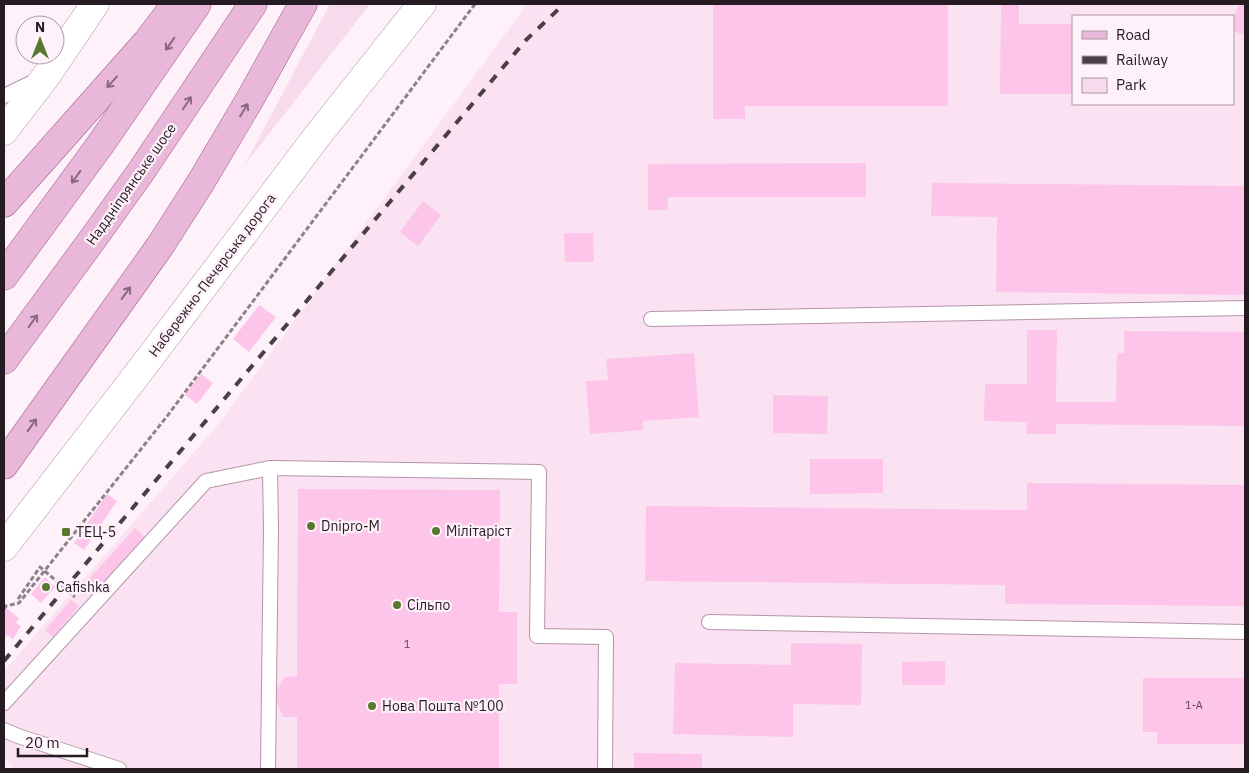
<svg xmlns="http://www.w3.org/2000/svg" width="1249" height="773" viewBox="0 0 1249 773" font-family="'IBM Plex Sans',sans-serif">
<rect width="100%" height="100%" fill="#fef1f9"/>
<path fill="#fbe2f2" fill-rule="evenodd" d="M527,4H1245V769H14L4,757V671L217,426ZM1073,16H1233V104H1073Z"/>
<polygon fill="#f8daed" points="330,4 370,4 244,166"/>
<g fill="#fcc5e9">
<polygon points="713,4 948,4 948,106 745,106 745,119 713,119"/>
<polygon points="1001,4 1019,4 1019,24 1073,24 1073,94 1000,94"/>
<polygon points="1239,4 1245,4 1245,35 1233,31 1233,21"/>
<polygon points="866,163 866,197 668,197 668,210 648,210 648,164"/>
<polygon points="932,183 1245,186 1245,295 996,292 997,217 931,216"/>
<polygon points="423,201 441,215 418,246 400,232"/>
<polygon points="564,233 593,233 594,262 565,262"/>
<polygon points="259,305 276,317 249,352 233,339"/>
<polygon points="1027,330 1057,330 1056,402 1116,402 1117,353 1124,353 1124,331 1245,332 1245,426 1056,424 1056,434 1026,434 1027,422 984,421 985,384 1027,384"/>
<polygon points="694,353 699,417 643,421 643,430 590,434 586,381 608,380 606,359"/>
<polygon points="201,374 213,383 197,404 185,395"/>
<polygon points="773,395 828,396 827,434 773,433"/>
<polygon points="810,459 883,459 883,493 810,494"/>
<polygon points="1027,483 1245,485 1245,606 1005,604 1005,585 645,581 646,506 1027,510"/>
<polygon points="298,489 500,490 499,612 517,612 517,684 499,684 499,769 297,769 297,717 283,717 274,694 285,677 297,676"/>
<polygon points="107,494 117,501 84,550 74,543"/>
<polygon points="135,528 149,541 137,555 132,551 92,596 82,587"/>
<polygon points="45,577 55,587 41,603 31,594"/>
<polygon points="71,600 79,606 53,637 45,630"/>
<polygon points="6,608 19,618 16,623 21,626 13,639 7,635 4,640 4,612"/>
<polygon points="791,643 862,644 861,705 793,704 793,737 673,734 675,663 791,665"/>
<polygon points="945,661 945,685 902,685 902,662"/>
<polygon points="1143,678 1245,678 1245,744 1157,744 1157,732 1143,732"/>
<polygon points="634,753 702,754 702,769 634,769"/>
</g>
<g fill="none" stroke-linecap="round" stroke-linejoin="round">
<g stroke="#b495a9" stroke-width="16">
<g id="lane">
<polyline points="4,96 35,81"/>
<polyline points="651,319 1245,308"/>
<polyline points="709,622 1245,632"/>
<polyline points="4,703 206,481 270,468 539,472 537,636 606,637 605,769"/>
<polyline points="4,730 18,736 119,769"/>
<polyline points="268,769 271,528 270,468"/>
</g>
</g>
<g stroke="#b495a9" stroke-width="29">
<g id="street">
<polyline points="4,131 47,75 95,4"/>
<polyline points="4,547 142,368 318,135 422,4"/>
</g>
</g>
<g stroke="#9b6189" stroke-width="29">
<g id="primary">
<polyline points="4,203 147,42 175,5"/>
<polyline points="4,276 100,145 197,4"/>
<polyline points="4,360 92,240 140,173 253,4"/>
<polyline points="4,465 160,246 201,182 250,99 303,4"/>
</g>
</g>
<g stroke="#8f838b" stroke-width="3" stroke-dasharray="5 2.5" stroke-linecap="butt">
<polyline points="18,599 40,567 75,597"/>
<polyline points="4,609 6,606 19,603 168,415 475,4"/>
</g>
<use href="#lane" stroke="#fff" stroke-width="14"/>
<use href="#street" stroke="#fff" stroke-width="28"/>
<use href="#primary" stroke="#e9b7d9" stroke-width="28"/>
<polyline stroke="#4a3f47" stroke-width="4" stroke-dasharray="9 9" stroke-linecap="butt" points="4,661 526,40 564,4"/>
</g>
<defs><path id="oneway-shaft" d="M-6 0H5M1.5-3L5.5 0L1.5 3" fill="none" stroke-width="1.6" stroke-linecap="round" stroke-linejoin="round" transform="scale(1.25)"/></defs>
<g stroke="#88697e">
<use href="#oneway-shaft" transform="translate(170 44) rotate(125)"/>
<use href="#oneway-shaft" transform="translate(112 82) rotate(132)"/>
<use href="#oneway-shaft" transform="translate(187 103) rotate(-56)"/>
<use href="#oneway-shaft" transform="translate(244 110) rotate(-59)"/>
<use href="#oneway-shaft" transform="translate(76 177) rotate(126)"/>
<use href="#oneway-shaft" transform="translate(126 293) rotate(-54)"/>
<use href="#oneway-shaft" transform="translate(33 321) rotate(-54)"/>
<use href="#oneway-shaft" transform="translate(32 425) rotate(-55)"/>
</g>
<g fill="#58782e" stroke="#fef1f9" stroke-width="2">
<circle cx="311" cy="526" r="5"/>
<circle cx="436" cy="531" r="5"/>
<rect x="61" y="527" width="10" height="10" rx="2.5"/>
<circle cx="46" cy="587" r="5"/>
<circle cx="397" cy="605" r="5"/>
<circle cx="372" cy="706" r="5"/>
</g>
<g text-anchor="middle" stroke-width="4.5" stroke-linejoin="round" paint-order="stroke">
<g font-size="11" fill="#5c4654">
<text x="407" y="648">1</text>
<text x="1194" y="709">1-А</text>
</g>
<g font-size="14" fill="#261b23" stroke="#fef1f9">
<text transform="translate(131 184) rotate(-55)" y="5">Наддніпрянське шосе</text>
<text transform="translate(212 275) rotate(-53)" y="5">Набережно-Печерська дорога</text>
</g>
<g font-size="14" fill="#261b23" stroke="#fef1f9" text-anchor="start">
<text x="321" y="531">Dnipro-M</text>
<text x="446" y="536">Мілітаріст</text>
<text x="76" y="537">ТЕЦ-5</text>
<text x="56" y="592">Cafishka</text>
<text x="407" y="610">Сільпо</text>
<text x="382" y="711">Нова Пошта №100</text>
</g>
</g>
<rect width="1249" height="773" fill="none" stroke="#261b23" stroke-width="10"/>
<rect x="1072" y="15" width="162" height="90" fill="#fef1f9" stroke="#a89ba3"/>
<rect x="1082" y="31" width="25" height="8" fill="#e9b7d9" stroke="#a89ba3"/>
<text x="1116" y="40" font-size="15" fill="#261b23">Road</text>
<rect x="1082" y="56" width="25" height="8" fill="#4a3f47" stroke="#a89ba3"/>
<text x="1116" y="65" font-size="15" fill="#261b23">Railway</text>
<rect x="1082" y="78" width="25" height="15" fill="#f8daed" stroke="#a89ba3"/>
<text x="1116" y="90" font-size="15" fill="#261b23">Park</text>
<g transform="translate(40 40)"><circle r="24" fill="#fef1f9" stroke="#a89ba3"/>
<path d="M0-4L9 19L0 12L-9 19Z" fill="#58782e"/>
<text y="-8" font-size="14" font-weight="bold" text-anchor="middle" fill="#261b23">N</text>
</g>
<path d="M18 748v8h69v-8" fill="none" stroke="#261b23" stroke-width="2.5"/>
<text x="25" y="748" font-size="15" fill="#261b23" stroke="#fef1f9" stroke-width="4" paint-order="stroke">20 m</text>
</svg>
